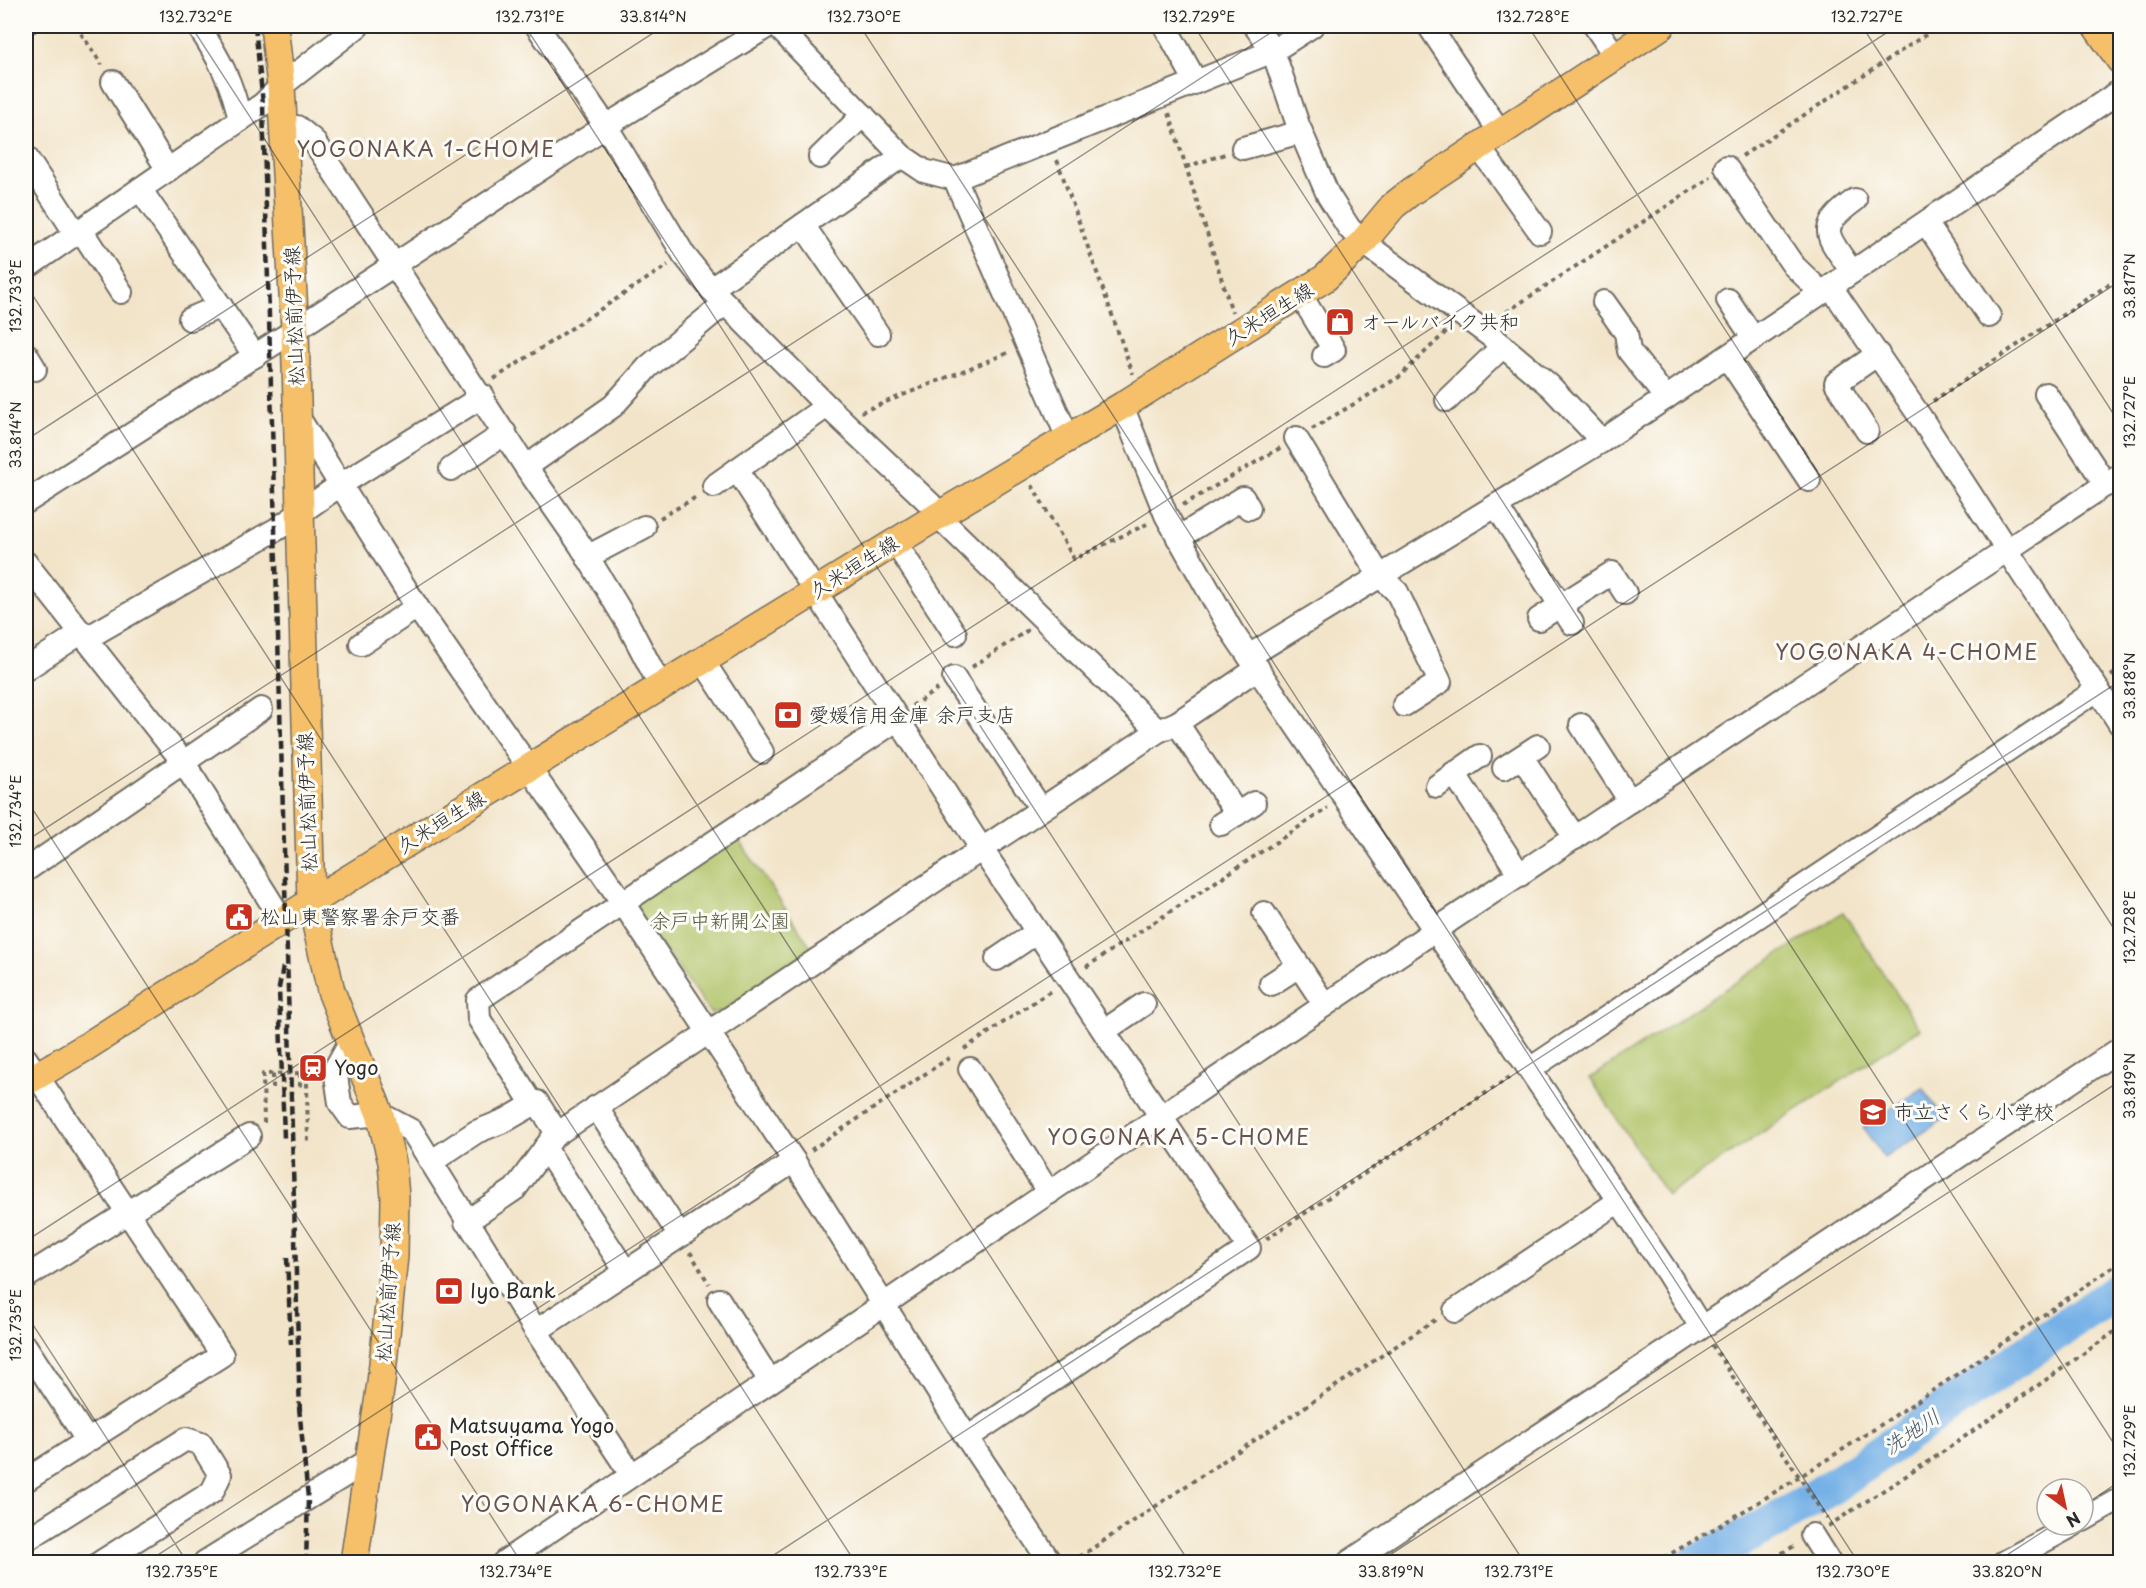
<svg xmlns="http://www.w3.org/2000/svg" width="2146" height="1588" viewBox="0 0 2146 1588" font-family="'Playpen Sans','Klee One',sans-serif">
<rect width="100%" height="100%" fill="#fdfcf7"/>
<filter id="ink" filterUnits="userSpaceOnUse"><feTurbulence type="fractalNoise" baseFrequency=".0167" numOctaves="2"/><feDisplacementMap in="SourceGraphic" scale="12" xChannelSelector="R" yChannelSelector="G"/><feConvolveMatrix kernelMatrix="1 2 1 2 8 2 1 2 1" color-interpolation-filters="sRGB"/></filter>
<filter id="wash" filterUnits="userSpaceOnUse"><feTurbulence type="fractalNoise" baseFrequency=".008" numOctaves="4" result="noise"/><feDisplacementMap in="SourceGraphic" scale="24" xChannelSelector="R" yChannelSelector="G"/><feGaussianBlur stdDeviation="1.35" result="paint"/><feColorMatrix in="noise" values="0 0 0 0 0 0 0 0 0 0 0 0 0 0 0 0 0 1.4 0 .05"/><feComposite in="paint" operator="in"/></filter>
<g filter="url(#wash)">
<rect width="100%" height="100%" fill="#f2e4c9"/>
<g fill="#b0c367" stroke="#6e7749" stroke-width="1.5">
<polygon points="735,834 813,950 722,1012 710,1013 636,910 636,900"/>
<polygon points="1843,912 1920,1029 1667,1195 1590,1078"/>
</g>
<polygon fill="#74b0e6" stroke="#506e88" stroke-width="1.5" points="1923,1088 1944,1119 1884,1158 1863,1127"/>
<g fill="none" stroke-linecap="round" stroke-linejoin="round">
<polyline stroke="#74b0e6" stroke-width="36" points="1696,1562 1776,1521 1834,1485 2120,1289"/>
</g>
</g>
<g filter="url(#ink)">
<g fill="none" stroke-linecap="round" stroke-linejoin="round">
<g stroke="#716c62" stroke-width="26">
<g id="minor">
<path d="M198,26C218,56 233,84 240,120"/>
<polyline points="537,26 606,126 684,255 711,289 827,406 941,514"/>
<polyline points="777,26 902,156 924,171 955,179 1068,438"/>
<polyline points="1165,26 1196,82"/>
<polyline points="1255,26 1273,51 1298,125 1328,195 1349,228 1363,242 1492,337 1550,386 1602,441"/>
<polyline points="1429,26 1500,132"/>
<polyline points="1595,26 1615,56"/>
<polyline points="113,82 168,170"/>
<polyline points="283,127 297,127 313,140 526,467 581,546 627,622 661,687"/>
<polyline points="1478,146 1540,232"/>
<polyline points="1243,148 1301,132"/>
<polyline points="26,157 76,234"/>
<polyline points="820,157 863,115"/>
<polyline points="1726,167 1793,265 1822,293"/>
<polyline points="955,179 1273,51 1312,26"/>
<polyline points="140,189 255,356"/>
<polyline points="1926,223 1989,316"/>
<polyline points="803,225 878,334"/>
<polyline points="81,230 121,292"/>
<polyline points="26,268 263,104 281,86 358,26"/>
<path d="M1852,272C1828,235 1814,230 1855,200"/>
<polyline points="1831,287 1921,418 2120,724"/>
<polyline points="711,289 902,156"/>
<polyline points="1300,294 1334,350 1324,356"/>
<polyline points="1728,300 1754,339"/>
<polyline points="1604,302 1626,333 1629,351 1666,398"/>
<polyline points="190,319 221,306"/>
<polyline points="26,354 35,369"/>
<polyline points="1727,357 1809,480"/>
<polyline points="2046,394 2106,485"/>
<polyline points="1447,400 1503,346"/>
<polyline points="1122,406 1166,515 1231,630 1667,1272 1701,1327"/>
<polyline points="298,417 417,607 623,903 794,1161 967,1438 1050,1562"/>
<polyline points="1867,431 1836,383 1878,354"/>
<polyline points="1296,438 1379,575 1397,592 1440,682 1404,705"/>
<polyline points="526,467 613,406 648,367 724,304"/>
<polyline points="451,469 505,433"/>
<polyline points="737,470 981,848 1249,1248 967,1438"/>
<polyline points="714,486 827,406"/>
<polyline points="26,502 295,330 606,126 768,26"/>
<polyline points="1497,507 1572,623"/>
<polyline points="938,516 1158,731"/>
<polyline points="1178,538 1243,498 1249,508"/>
<polyline points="895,542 955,634"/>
<polyline points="587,557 644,527"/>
<polyline points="26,563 184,763 282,920"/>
<polyline points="1539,619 1612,573 1625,593"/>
<polyline points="87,638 277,529 340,485 483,396"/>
<polyline points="361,644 417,607"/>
<polyline points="1249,656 1602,441 2120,91"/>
<polyline points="703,661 762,752"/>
<polyline points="26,669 82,632"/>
<polyline points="954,678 1041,809"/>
<polyline points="1177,723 1237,814"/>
<polyline points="1581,725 1630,801"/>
<polyline points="1522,757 1575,838"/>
<polyline points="1504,768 1538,746"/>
<polyline points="1454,773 1520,875"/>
<polyline points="1437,786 1480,756"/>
<polyline points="1221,824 1254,803"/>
<polyline points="26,870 261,709"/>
<polyline points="1264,913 1325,1005"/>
<polyline points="997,959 1037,932"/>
<polyline points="1271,984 1299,966"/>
<polyline points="1104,1031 1144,1004"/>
<polyline points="352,1039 335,1069 340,1103 350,1117 380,1114 412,1131 536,1331 631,1474"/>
<polyline points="26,1059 222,1355 26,1480"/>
<polyline points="970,1069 1049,1193"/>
<polyline points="1530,1069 2097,690"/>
<polyline points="532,1103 479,1019 478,1000 898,719"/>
<polyline points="596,1107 680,1236"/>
<polyline points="545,1148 626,1272"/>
<polyline points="431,1162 476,1132 506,1120 537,1102 557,1133"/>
<polyline points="466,1222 515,1189 554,1136 1158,731 1177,723 1258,668"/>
<polyline points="26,1277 249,1136"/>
<polyline points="719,1300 770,1381"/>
<polyline points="1455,1311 1619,1201"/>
<polyline points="536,1331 794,1161"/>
<polyline points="26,1347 87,1440"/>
<polyline points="2083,1520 2120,1499"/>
<polyline points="1812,1535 1829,1562"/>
<polyline points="26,1540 186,1439 201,1444 220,1475 212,1492 101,1562"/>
<polyline points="205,1562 371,1459"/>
<polyline points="504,1562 1437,929 2120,475"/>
<polyline points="1349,1562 2120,1049"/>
<polyline points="2005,1562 2073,1525"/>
</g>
</g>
<g stroke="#716c62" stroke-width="30">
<g id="major">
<polyline points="274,26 281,86 295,330 311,902 331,991 380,1114 392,1162 395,1197 394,1256 381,1383 354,1562"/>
<polyline points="2096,26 2120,60"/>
<polyline points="26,1082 86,1047 311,902 941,514 1122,406 1325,278 1363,242 1393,206 1412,191 1661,26"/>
</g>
</g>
<g stroke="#716c62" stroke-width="4" stroke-dasharray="4.5 4.5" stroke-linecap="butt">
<polyline points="76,26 102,65"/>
<polyline points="1169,113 1232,312"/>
<polyline points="1742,156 1939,26"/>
<polyline points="1057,160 1133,374"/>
<polyline points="1186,167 1225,154"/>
<polyline points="1499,317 1711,177"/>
<polyline points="494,379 668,265"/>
<polyline points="1933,401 2120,277"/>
<polyline points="861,412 1010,352"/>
<polyline points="1312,429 1399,377 1448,330"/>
<polyline points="1032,485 1074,559 1147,524"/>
<polyline points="1183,505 1280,448"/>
<polyline points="660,518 698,496"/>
<polyline points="972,667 1028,630"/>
<polyline points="2111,676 2120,670"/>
<polyline points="912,706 938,689"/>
<polyline points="1086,967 1328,808"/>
<polyline points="964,1049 1052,990"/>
<polyline points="300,1073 300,1091"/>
<polyline points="307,1083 308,1146"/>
<polyline points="273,1088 273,1074"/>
<polyline points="264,1123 263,1074 303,1073"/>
<polyline points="811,1150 952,1056"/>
<polyline points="1266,1239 1510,1077"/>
<polyline points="690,1252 709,1284"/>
<polyline points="1712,1345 1827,1519"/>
<polyline points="1828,1526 1940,1454 2120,1328"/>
<polyline points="1072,1562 1438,1318"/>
<path d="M1656,1562C1817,1472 1969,1367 2120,1262"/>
<polyline points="1766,1562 1796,1545"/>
</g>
<use href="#minor" stroke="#fff" stroke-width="22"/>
<use href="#major" stroke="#f6c06b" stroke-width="27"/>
<g stroke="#2b2b2b" stroke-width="4.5" stroke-dasharray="9 4.5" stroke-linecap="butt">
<polyline points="255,26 263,104 300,1415"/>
<polyline points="283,967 279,988 284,1138"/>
<polyline points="287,1258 291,1344"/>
<polyline points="299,1407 308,1498 306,1562"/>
</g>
</g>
</g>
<path fill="none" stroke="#2b2b2b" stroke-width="1.5" stroke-opacity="0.45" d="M191,26L1189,1562M525,26L1524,1562M860,26L1858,1562M1194,26L2120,1453M1528,26L2120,938M1862,26L2120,424M26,40L48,26M26,285L855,1562M26,440L664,26M26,799L521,1562M26,841L1281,26M26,1241L1897,26M26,1314L187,1562M2083,1506L2120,1481M147,1562L2120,281M763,1562L2120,681M1379,1562L2120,1081M1996,1562L2053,1525"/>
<defs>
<g id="shop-square" transform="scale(1.5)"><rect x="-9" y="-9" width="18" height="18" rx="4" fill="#c8321e" stroke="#fdfcf7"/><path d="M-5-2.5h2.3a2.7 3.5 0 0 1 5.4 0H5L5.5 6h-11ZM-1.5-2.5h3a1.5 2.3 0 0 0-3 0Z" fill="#fff"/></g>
<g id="bank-square" transform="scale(1.5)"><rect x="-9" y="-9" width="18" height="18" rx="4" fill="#c8321e" stroke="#fdfcf7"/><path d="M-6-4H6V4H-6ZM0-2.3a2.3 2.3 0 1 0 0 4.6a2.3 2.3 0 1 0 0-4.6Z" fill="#fff"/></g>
<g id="civic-square" transform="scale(1.5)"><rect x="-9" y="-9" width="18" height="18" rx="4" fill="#c8321e" stroke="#fdfcf7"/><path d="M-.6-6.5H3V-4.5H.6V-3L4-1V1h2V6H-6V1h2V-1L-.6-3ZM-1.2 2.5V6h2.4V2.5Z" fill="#fff"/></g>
<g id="station-square" transform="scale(1.5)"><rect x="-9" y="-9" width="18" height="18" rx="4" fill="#c8321e" stroke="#fdfcf7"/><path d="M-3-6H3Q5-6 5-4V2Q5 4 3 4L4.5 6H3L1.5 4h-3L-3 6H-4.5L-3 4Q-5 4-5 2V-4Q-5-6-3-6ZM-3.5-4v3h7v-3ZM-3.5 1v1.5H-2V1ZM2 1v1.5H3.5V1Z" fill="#fff"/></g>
<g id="school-square" transform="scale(1.5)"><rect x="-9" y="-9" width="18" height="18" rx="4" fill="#c8321e" stroke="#fdfcf7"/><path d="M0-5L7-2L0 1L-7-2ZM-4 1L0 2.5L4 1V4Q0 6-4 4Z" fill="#fff"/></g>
</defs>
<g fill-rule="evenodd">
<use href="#shop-square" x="1340" y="322"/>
<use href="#bank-square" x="788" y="715"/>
<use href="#civic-square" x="239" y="917"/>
<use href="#station-square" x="313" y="1068"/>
<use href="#school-square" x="1873" y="1112"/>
<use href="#bank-square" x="449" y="1291"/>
<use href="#civic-square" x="428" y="1437"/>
</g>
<g text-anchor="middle" stroke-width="6" stroke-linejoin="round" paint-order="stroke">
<g font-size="20" fill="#2b2b2b" stroke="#fdfcf7">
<text transform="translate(1269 314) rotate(-32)" y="7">久米垣生線</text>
<text transform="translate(294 316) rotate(-92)" y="7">松山松前伊予線</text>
<text transform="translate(854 567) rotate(-32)" y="7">久米垣生線</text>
<text transform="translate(307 802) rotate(-92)" y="7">松山松前伊予線</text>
<text transform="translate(441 822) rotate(-32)" y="7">久米垣生線</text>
<text transform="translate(388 1292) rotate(-86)" y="7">松山松前伊予線</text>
</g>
<g font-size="20" fill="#2b2b2b" stroke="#fdfcf7" text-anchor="start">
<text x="1361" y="329">オールバイク共和</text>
<text x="809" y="722">愛媛信用金庫 余戸支店</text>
<text x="260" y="924">松山東警察署余戸交番</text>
<text x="334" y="1075">Yogo</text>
<text x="1894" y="1119">市立さくら小学校</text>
<text x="470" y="1298">Iyo Bank</text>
<text x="449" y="1433">Matsuyama Yogo<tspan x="449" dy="23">Post Office</tspan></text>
</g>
<g font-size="20" fill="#53593d" stroke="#fdfcf7">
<text x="720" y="928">余戸中新開公園</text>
</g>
<g font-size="21" letter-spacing="1.5" fill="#685350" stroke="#fdfcf7">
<text x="426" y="157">YOGONAKA 1-CHOME</text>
<text x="1907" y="660">YOGONAKA 4-CHOME</text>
<text x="1179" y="1145">YOGONAKA 5-CHOME</text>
<text x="593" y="1512">YOGONAKA 6-CHOME</text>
</g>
<g font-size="21" font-style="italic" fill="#455a6c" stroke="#fdfcf7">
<text transform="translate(1912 1432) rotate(-34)" y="7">洗地川</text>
</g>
</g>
<rect width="2146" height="1588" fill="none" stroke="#fdfcf7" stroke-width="66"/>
<g transform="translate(2065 1507) rotate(147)"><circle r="28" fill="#fdfcf7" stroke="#a9a8a5" stroke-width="1.5"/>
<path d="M0-4.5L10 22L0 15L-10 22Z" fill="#c8321e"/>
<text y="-9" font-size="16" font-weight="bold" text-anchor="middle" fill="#2b2b2b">N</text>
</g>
<rect x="33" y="33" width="2080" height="1522" fill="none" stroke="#2b2b2b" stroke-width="2"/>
<g font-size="15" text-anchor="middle" fill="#2b2b2b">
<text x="196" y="22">132.732°E</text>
<text x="530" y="22">132.731°E</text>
<text x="653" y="22">33.814°N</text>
<text x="864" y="22">132.730°E</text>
<text x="1199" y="22">132.729°E</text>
<text x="1533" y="22">132.728°E</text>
<text x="1867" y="22">132.727°E</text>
<text transform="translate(2130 286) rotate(-90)" y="5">33.817°N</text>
<text transform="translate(16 296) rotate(-90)" y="5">132.733°E</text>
<text transform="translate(2130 412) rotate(-90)" y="5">132.727°E</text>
<text transform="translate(16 435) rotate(-90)" y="5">33.814°N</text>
<text transform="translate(2130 686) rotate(-90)" y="5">33.818°N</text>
<text transform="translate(16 811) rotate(-90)" y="5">132.734°E</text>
<text transform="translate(2130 927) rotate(-90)" y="5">132.728°E</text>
<text transform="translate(2130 1086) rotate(-90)" y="5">33.819°N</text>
<text transform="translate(16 1325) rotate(-90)" y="5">132.735°E</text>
<text transform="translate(2130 1441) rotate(-90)" y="5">132.729°E</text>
<text x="182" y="1577">132.735°E</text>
<text x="516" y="1577">132.734°E</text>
<text x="851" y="1577">132.733°E</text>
<text x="1185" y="1577">132.732°E</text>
<text x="1391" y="1577">33.819°N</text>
<text x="1519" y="1577">132.731°E</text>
<text x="1853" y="1577">132.730°E</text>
<text x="2007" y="1577">33.820°N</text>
</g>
</svg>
